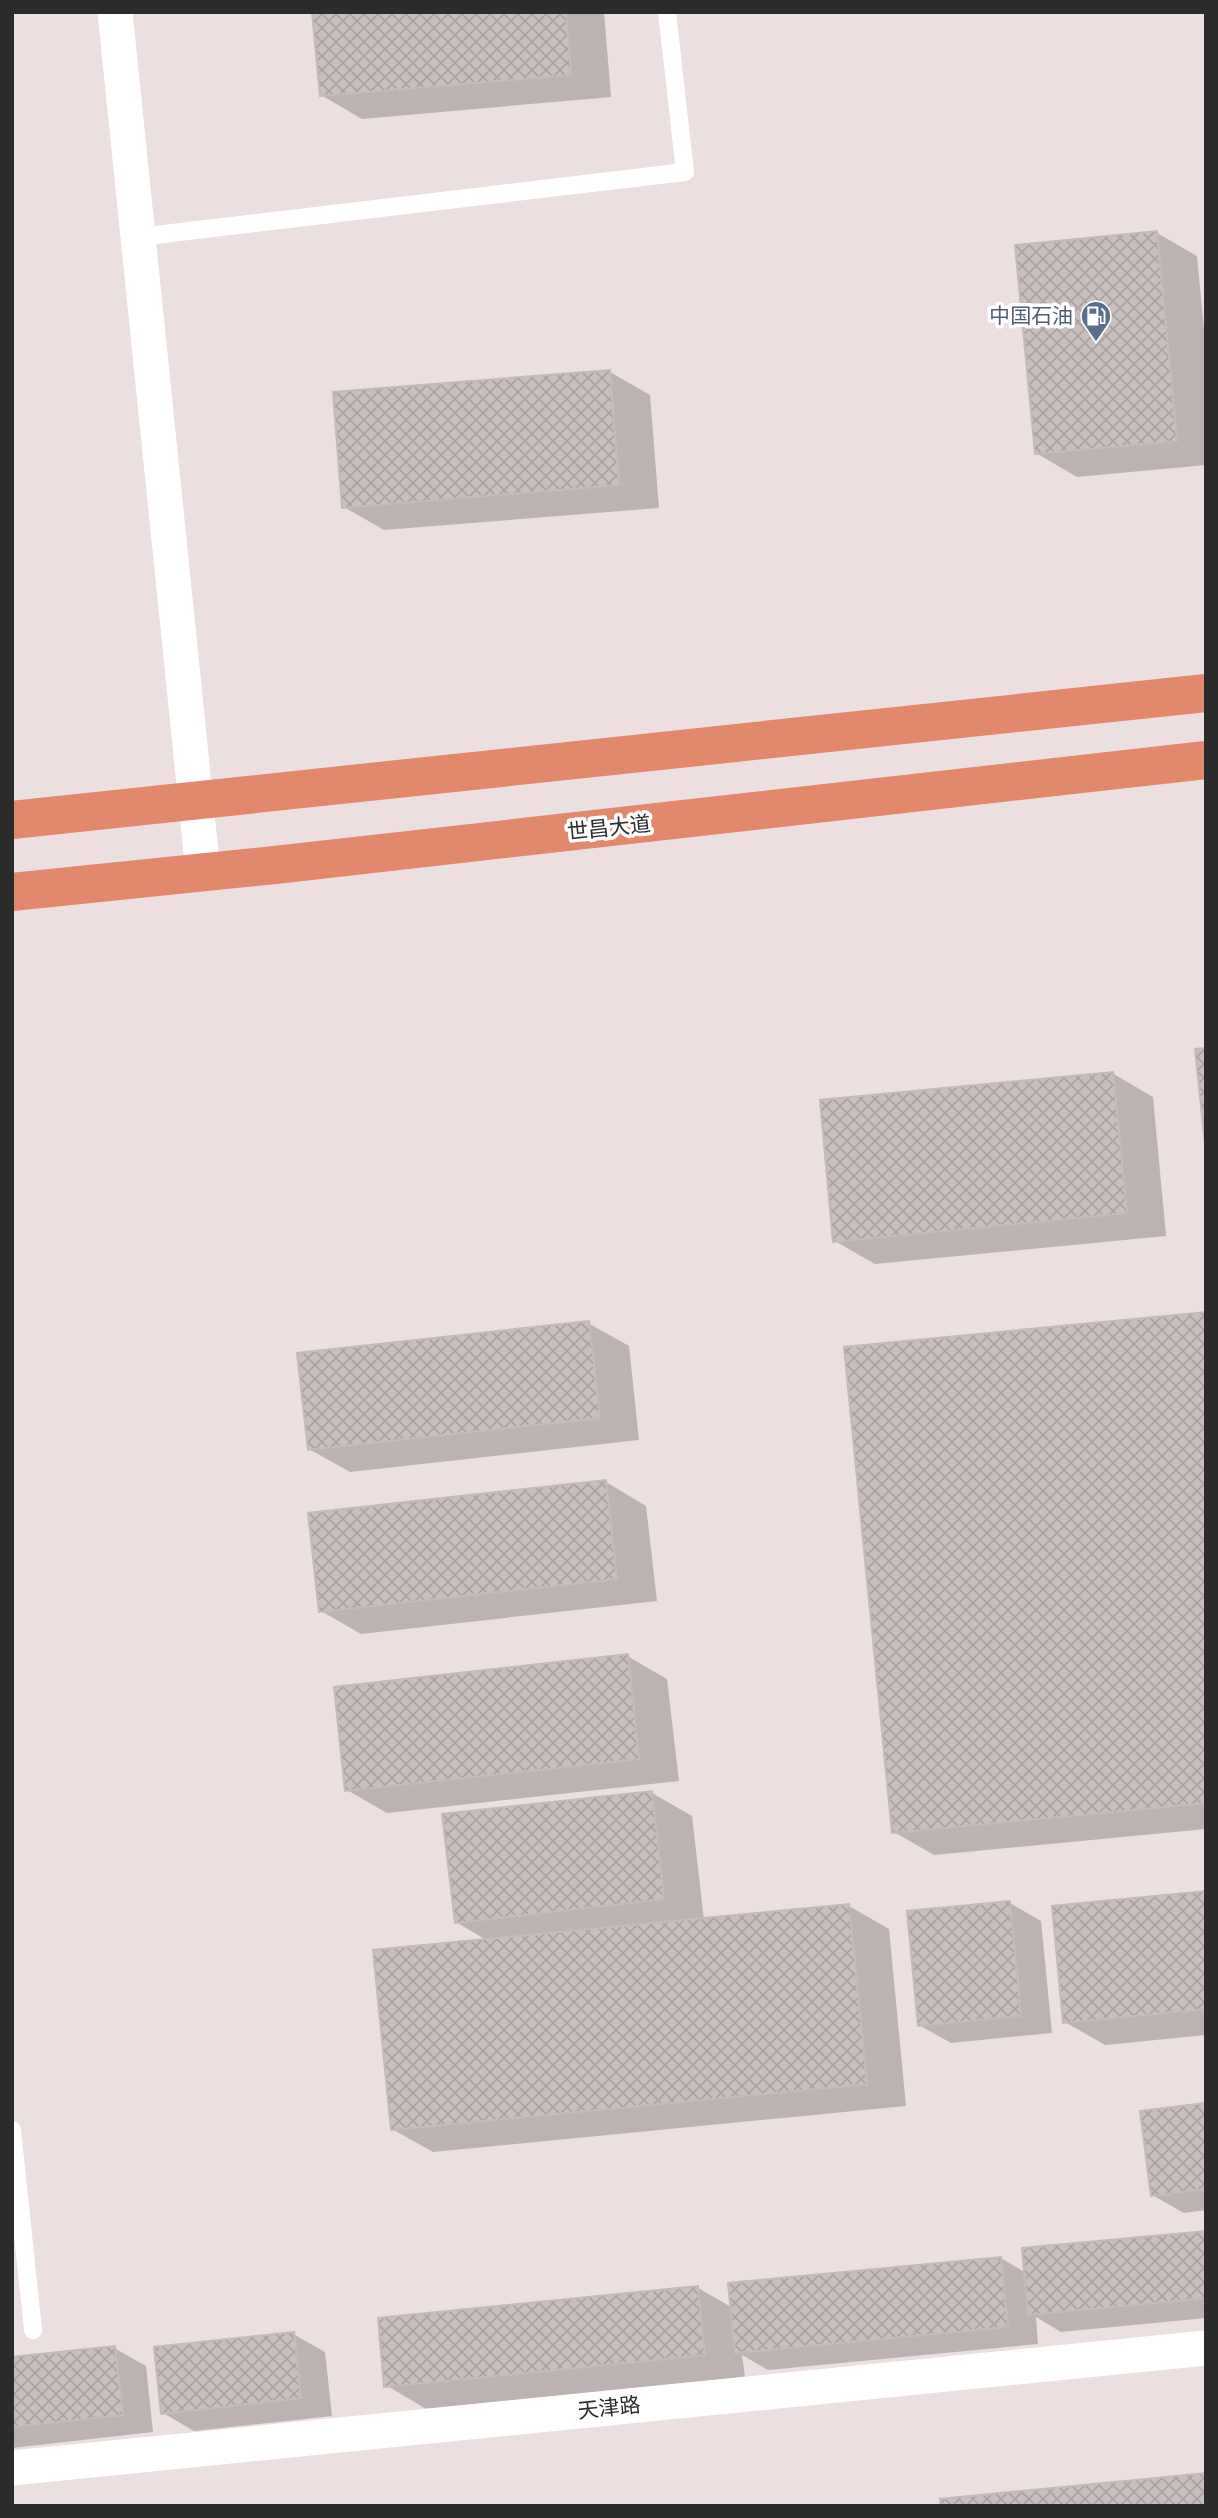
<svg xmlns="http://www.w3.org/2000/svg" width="1218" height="2518" viewBox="0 0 1218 2518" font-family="Jost,'Noto Sans SC',sans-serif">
<defs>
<pattern id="building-cross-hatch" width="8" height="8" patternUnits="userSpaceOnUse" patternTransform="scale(1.75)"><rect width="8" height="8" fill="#c7bebd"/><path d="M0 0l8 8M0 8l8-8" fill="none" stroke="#aba3a3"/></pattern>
</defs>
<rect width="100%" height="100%" fill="#ebdfdf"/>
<g fill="#0003">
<polygon points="314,12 604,12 611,97 362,119 321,95"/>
<polygon points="1157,233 1197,256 1206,350 1206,465 1077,477 1036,453"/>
<polygon points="610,372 650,395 659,508 384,530 344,507"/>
<polygon points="1112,1073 1153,1097 1166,1236 875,1264 835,1241"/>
<polygon points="1206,1314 1206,1829 934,1855 894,1832"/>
<polygon points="588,1323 629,1346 639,1440 350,1472 309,1449"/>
<polygon points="606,1482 646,1506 657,1601 361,1634 321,1611"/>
<polygon points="627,1656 667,1679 679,1781 387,1813 347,1790"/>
<polygon points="652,1793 692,1816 704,1920 849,1906 889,1929 906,2106 433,2152 392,2129 488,1941 456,1922"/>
<polygon points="1206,1893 1206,2035 1105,2045 1065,2022"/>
<polygon points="1010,1903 1041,1921 1052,2033 951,2043 919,2025"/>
<polygon points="1206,2105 1206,2210 1184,2213 1152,2195"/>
<polygon points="1206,2232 1206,2318 1061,2332 1036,2317 1038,2344 768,2370 742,2355 745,2377 426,2409 386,2385 698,2288 733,2308 1001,2258 1026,2273"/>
<polygon points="293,2334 325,2352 332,2416 194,2431 163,2413"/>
<polygon points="114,2348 146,2366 153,2432 12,2448 12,2359"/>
</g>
<g fill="url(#building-cross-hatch)" stroke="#c6bab8" stroke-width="2">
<polygon points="312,12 566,12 571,75 320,96"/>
<polygon points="1157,231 1177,441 1035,454 1015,245"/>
<polygon points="610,370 619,485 342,508 333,392"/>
<polygon points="1206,1048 1206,1154 1195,1049"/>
<polygon points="1113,1072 1127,1213 833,1242 820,1100"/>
<polygon points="1206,1312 1206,1803 892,1833 844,1347"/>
<polygon points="589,1321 600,1418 308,1450 297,1353"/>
<polygon points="606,1480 617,1579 319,1612 308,1513"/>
<polygon points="628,1654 639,1759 345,1791 334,1687"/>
<polygon points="652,1791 664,1899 455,1923 442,1814"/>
<polygon points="1206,1891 1206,2009 1063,2023 1052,1906"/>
<polygon points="1010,1901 1021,2016 918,2026 907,1911"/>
<polygon points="849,1904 867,2084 391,2130 373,1950"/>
<polygon points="1206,2103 1206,2189 1151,2196 1140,2111"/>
<polygon points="1206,2231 1206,2298 1028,2315 1022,2248"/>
<polygon points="1001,2257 1008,2327 735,2353 728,2283"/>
<polygon points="698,2286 705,2355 384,2387 378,2318"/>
<polygon points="294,2332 301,2398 161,2414 154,2347"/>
<polygon points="115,2346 123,2415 12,2427 12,2357"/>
<polygon points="1206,2473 1206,2506 941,2506 940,2499"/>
</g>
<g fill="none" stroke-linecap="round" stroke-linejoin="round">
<g stroke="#fff" stroke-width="18">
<polyline points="138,237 685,172 667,12"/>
<polyline points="12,2130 33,2330"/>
</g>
<g stroke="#fff" stroke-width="35">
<polyline points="115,12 203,872"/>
<polyline points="12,2468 1206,2348"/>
</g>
<g stroke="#e2886c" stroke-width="38">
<polyline points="12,820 1206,693"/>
<polyline points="12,892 275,865 1206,760"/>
</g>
</g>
<defs>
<g id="fuel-pin" transform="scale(1.575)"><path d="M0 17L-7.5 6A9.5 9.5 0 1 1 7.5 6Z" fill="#5c6f8a" stroke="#fff"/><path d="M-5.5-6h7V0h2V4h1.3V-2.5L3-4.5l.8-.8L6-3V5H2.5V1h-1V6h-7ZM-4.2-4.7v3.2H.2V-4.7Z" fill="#fff"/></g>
</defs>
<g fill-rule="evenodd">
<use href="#fuel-pin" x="1096" y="316"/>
</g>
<g text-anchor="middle" stroke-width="7" stroke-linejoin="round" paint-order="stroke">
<g font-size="21" fill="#4e5e75" stroke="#fff" text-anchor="end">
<text x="1073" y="323">中国石油</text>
</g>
<g font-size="21" fill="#2b2b2b" stroke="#fff">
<text transform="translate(609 828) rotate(-6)" y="7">世昌大道</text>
<text transform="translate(609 2408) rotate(-6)" y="7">天津路</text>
</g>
</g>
<rect width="1218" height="2518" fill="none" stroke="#2b2b2b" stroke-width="28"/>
</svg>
